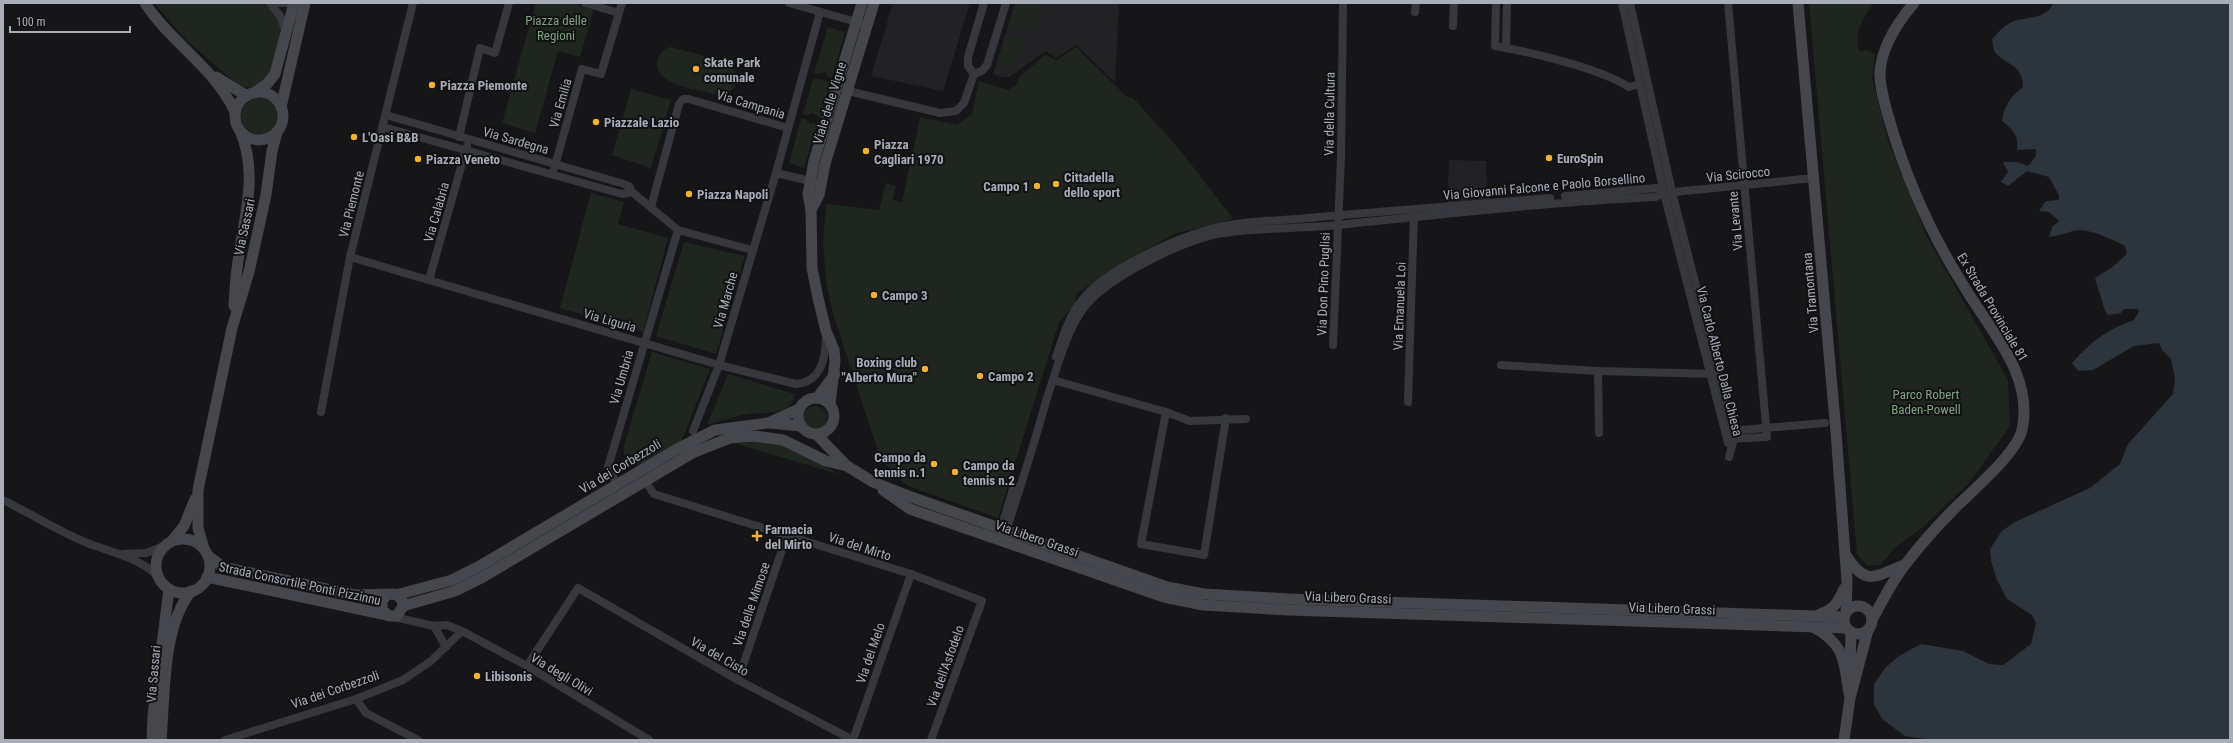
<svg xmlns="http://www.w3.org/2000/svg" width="2233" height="743" viewBox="0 0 2233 743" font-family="'Roboto Condensed',sans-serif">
<rect width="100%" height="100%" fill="#161618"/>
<g fill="#222225">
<polygon points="893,3 970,3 943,91 871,76"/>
<polygon points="1015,3 1119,3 1115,82 1076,45 1056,58 1046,51 1009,77 1001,77 993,74"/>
<polygon points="1449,160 1486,161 1487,201 1447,205"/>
</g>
<g fill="#1e261f">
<polygon points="154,3 270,3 283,24 271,74 257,88 243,87 235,82 186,40"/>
<polygon points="536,3 573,3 594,9 580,57 558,51 535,133 502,123"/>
<polygon points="1017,3 1042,3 1033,32 1010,25"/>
<path d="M1809,3H1874C1863,17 1852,34 1860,52L1866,50L1875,54L1872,78L1889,144L1927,237L2008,380L2010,426L1968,484L1923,527L1897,546L1880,565H1867L1857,554Z"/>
<polygon points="828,27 845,32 832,78 828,77 825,72 814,74"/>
<polygon points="1008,34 1024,39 1015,69 999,64"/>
<path d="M671,47L726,62L736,72L735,87L725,95H720C702,91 649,85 658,58C660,52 665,48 671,47Z"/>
<path d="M1076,47L1127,97L1133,98L1181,151L1233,219L1174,234L1120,264L1078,293L1075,298V305L1059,322L998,518L908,486C894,476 886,467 878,451L833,314L826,281L823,243L826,204L879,210L886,183L896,186L893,200L902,202L920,117L957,125L972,114L979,81L1008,90L1017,84L1019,77L1045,55L1057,60Z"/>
<polygon points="813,78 830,82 820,118 812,113 806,115 803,114"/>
<polygon points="631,89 671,100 651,168 612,155"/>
<circle cx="259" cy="116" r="18"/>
<polygon points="801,119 806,119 807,122 811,124 818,122 804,168 789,163"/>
<polygon points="591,193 624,202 618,224 668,238 643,332 560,308"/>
<polygon points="684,242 745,256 716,354 656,336"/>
<path d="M652,352L710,369L682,440L642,463C628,469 622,459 624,446Z"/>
<path d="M728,374L795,394C792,416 765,412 749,414C734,416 720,421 707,425Z"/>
<circle cx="815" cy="418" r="12"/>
<polygon points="755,441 778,443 819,462 838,474 737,444"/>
</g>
<path fill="#2c353c" d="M2053,3H2230V740H1932L1905,736L1882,719L1874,704V684L1885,668L1899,656L1921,644L1963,651L1989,664L2003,665L2031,644L2036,623L2032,615L2007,599L1997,580L1991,561L1990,549L2002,531L2015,522L2090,488L2120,464L2128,444L2173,394L2175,379L2171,359L2162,350L2159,343L2134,346L2093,370L2078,371L2072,363C2090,342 2108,329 2134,320L2139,311L2138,309H2124L2121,313L2108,315L2105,311L2095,278L2111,268L2127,254L2125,246C2113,240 2088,227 2073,231C2065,233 2058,236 2049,237L2052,227L2059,221L2049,212L2039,211L2046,201L2059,200V195L2049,177L2027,171L2008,186L2001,182L2008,172L2003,162H2017L2028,166L2036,156V149L2017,150C2019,135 2013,130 2002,121C2004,106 2010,97 2023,87C2023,64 2005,65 1995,52C1993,49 1993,43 1992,39C1999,32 2004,25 2014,21C2026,17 2048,19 2053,3Z"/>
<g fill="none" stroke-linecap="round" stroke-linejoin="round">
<g stroke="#37383d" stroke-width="8">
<polyline points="270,3 280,16 286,32"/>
<polyline points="274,3 286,3"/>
<polyline points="586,3 619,13"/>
<polyline points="789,3 867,25"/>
<path d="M1496,3L1495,46C1530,52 1599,68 1629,87L1640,84"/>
<polyline points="1622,3 1664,193 1728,443"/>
<polyline points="1630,3 1673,196 1733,430 1734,439 1729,457"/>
<polyline points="1728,3 1767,437 1728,439"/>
<polyline points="1415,12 1416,3"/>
<polyline points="1453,26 1454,3"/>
<polyline points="1506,48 1507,3"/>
<polyline points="974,74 982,71 987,65 1006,3"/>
<polyline points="974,74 968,66 968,57 984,3"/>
<polyline points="848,91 940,113 956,111 964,103 974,74"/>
<polyline points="386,115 624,184 629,186 632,192 678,230 752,250"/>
<polyline points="383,127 622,194 632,192"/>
<polyline points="459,137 480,48 495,53 509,3"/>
<polyline points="554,169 582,69 601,74 622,3"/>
<polyline points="776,173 815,182"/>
<polyline points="1565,196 1657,188 1664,193"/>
<polyline points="651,207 679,104 683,99 689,99 788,128"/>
<path d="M350,257L719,365L796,384C822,382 826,357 826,335"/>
<polyline points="429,280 467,146"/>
<polyline points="1333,345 1341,157 1343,3"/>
<path d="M1056,357C1063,337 1068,317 1082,300C1105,270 1174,239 1210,229C1245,220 1283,221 1318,217C1395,210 1472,205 1550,198"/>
<polyline points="1501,365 1598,371 1716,374"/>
<polyline points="1598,371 1599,433"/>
<polyline points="1053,380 1166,412 1190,421 1246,419"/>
<polyline points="1408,402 1414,213"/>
<polyline points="321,412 350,257 413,3"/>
<polyline points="1166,412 1141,544 1204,555 1226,418"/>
<polyline points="693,431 719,365 776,173 820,12"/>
<polyline points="1729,431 1825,423"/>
<polyline points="645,481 654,494 911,574 982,601 931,740"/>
<polyline points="617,484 608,467 678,230"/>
<path d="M3,500C32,514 60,533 90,544C117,554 137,557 159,577"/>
<polyline points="1000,532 1014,486"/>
<path d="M1005,534C1020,489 1034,444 1047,398C1057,369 1065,334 1083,309C1105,278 1180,242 1217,234C1257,227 1298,229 1338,225C1444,214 1550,202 1656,197L1664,193L1814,178"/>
<polyline points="124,554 146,553 164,546"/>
<polyline points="394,617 434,626 447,625 462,631 527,666 649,740"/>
<polyline points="434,626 446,647"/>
<polyline points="527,666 578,588 738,680 853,740"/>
<polyline points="738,680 787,535"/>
<polyline points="356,699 366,713 418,740"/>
<polyline points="225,740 356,699 403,680 431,661 462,631"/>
<polyline points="853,740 911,574"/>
</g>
<g stroke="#45474d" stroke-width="11">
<path d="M145,3C171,43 215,68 235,112"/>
<polyline points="1798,3 1836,432 1847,581 1846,612"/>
<polyline points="216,77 247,96"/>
<circle cx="259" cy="116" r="24"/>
<polyline points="254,93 267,84 275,74 294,3"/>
<polyline points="281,107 305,3"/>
<polyline points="811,210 819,195 825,164 874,3"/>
<path d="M234,306C235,294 235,281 237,269C242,224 260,175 240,131"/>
<circle cx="816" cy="416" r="18"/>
<polyline points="817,398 835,374"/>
<polyline points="830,404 835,361 834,350 826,331 818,298 812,268 811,210 808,194 814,161 862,3"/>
<polyline points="770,423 801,426"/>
<polyline points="817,435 847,466 873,482 914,498 1167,587 1204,594 1289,599 1844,617"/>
<polyline points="730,438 754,436 783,440 826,461 847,466"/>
<polyline points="883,490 910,509 1164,597 1203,605 1289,610 1846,628"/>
<circle cx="183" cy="566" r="27"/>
<polyline points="172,541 184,526 195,499"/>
<polyline points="204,549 198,528 198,490 232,328 249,272 266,195 272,151 277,132"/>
<path d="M1845,554C1866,586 1872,578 1904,565"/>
<path d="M208,556L223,567L355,595L394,594C400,596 403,600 403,606L397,616H389L382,610V600L387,595"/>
<polyline points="207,577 387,615"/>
<polyline points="396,595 452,580 478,567 677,449 715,430 768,423 799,409"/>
<polyline points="403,606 455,591 483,577 694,452 730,438 746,427"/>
<circle cx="1858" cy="620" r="14"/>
<path d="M1820,614C1834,610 1838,602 1844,589"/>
<path d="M1872,620C1882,602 1892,581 1905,565C1920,545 1937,526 1955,508C1973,490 2016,454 2022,430C2034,376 1991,331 1965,288C1934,239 1909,185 1892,129C1887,111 1880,92 1880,73C1881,48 1898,22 1914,3"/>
<path d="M1813,627C1845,644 1844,661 1849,694"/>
<polyline points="1850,668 1851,632"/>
<polyline points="152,740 153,716 169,589"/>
<path d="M161,740C165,694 162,628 191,591"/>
<polyline points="1844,740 1850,698 1868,630"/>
</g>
</g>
<g fill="#f2b134" stroke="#111113" stroke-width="1.5">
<circle cx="696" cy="69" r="4"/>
<circle cx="432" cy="85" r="4"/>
<circle cx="596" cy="122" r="4"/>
<circle cx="354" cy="137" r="4"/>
<circle cx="866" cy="151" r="4"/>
<circle cx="1549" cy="158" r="4"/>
<circle cx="418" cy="159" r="4"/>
<circle cx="1056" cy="184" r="4"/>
<circle cx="1037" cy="186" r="4"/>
<circle cx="689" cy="194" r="4"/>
<circle cx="874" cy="295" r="4"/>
<circle cx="925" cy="369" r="4"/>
<circle cx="980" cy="376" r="4"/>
<circle cx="934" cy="464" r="4"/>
<circle cx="955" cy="472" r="4"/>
<path d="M755 530h4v4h4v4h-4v4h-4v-4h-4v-4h4z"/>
<circle cx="477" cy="676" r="4"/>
</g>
<g text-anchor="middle" stroke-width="4" stroke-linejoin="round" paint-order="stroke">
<g font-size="13" fill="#7fa381" stroke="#111113">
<text x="556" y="25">Piazza delle<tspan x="556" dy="15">Regioni</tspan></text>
<text x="1926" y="399">Parco Robert<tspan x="1926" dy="15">Baden-Powell</tspan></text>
</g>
<g font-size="13" font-weight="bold" fill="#a8adb8" stroke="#111113" text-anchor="start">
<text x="704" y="67">Skate Park<tspan x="704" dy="15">comunale</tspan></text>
<text x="440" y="90">Piazza Piemonte</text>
<text x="604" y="127">Piazzale Lazio</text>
<text x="362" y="142">L'Oasi B&amp;B</text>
<text x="874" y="149">Piazza<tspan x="874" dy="15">Cagliari 1970</tspan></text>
<text x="1557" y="163">EuroSpin</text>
<text x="426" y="164">Piazza Veneto</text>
<text x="1064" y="182">Cittadella<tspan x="1064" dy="15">dello sport</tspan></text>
<text x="1029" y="191" text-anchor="end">Campo 1</text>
<text x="697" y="199">Piazza Napoli</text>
<text x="882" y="300">Campo 3</text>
<text x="917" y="367" text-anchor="end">Boxing club<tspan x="917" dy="15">"Alberto Mura"</tspan></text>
<text x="988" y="381">Campo 2</text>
<text x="926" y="462" text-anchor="end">Campo da<tspan x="926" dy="15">tennis n.1</tspan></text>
<text x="963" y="470">Campo da<tspan x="963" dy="15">tennis n.2</tspan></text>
<text x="765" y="534">Farmacia<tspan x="765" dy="15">del Mirto</tspan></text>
<text x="485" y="681">Libisonis</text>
</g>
<g font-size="13" fill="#a8adb8" stroke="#111113">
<text transform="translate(560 103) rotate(-74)" y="5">Via Emilia</text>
<text transform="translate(829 103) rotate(-73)" y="5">Viale delle Vigne</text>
<text transform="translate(751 104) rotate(17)" y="5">Via Campania</text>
<text transform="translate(1329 114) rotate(-89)" y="5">Via della Cultura</text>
<text transform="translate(516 140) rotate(16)" y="5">Via Sardegna</text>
<text transform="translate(1738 174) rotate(-6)" y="5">Via Scirocco</text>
<text transform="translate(1544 186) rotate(-5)" y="5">Via Giovanni Falcone e Paolo Borsellino</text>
<text transform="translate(351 204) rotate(-76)" y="5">Via Piemonte</text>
<text transform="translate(436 212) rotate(-74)" y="5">Via Calabria</text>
<text transform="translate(1735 221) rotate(-95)" y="5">Via Levante</text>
<text transform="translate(244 227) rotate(-78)" y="5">Via Sassari</text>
<text transform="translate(1323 284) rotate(-88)" y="5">Via Don Pino Puglisi</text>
<text transform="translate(1810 293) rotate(-95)" y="5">Via Tramontana</text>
<text transform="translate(725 300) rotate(-74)" y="5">Via Marche</text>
<text transform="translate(1399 306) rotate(-88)" y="5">Via Emanuela Loi</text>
<text transform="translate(1993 307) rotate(59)" y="5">Ex Strada Provinciale 81</text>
<text transform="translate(610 320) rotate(16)" y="5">Via Liguria</text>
<text transform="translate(1720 361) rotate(76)" y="5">Via Carlo Alberto Dalla Chiesa</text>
<text transform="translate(621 377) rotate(-74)" y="5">Via Umbria</text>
<text transform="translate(620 466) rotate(-31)" y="5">Via dei Corbezzoli</text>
<text transform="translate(1037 538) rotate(19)" y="5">Via Libero Grassi</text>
<text transform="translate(860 546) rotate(18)" y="5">Via del Mirto</text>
<text transform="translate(300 583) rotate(12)" y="5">Strada Consortile Ponti Pizzinnu</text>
<text transform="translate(1348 597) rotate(2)" y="5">Via Libero Grassi</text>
<text transform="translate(751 604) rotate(-71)" y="5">Via delle Mimose</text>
<text transform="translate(1672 608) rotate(2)" y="5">Via Libero Grassi</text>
<text transform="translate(870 653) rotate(-71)" y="5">Via del Melo</text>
<text transform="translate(720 656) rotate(30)" y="5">Via del Cisto</text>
<text transform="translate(945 666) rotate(-70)" y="5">Via dell'Asfodelo</text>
<text transform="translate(153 674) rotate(-85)" y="5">Via Sassari</text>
<text transform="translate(562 674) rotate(31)" y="5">Via degli Olivi</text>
<text transform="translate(335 689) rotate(-19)" y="5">Via dei Corbezzoli</text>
</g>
</g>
<rect width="2233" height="743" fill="none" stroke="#a8adb8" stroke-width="8"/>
<path d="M10 26v6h120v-6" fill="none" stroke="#a8adb8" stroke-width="2"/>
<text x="16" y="26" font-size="12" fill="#a8adb8" stroke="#111113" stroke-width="3" paint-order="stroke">100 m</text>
</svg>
